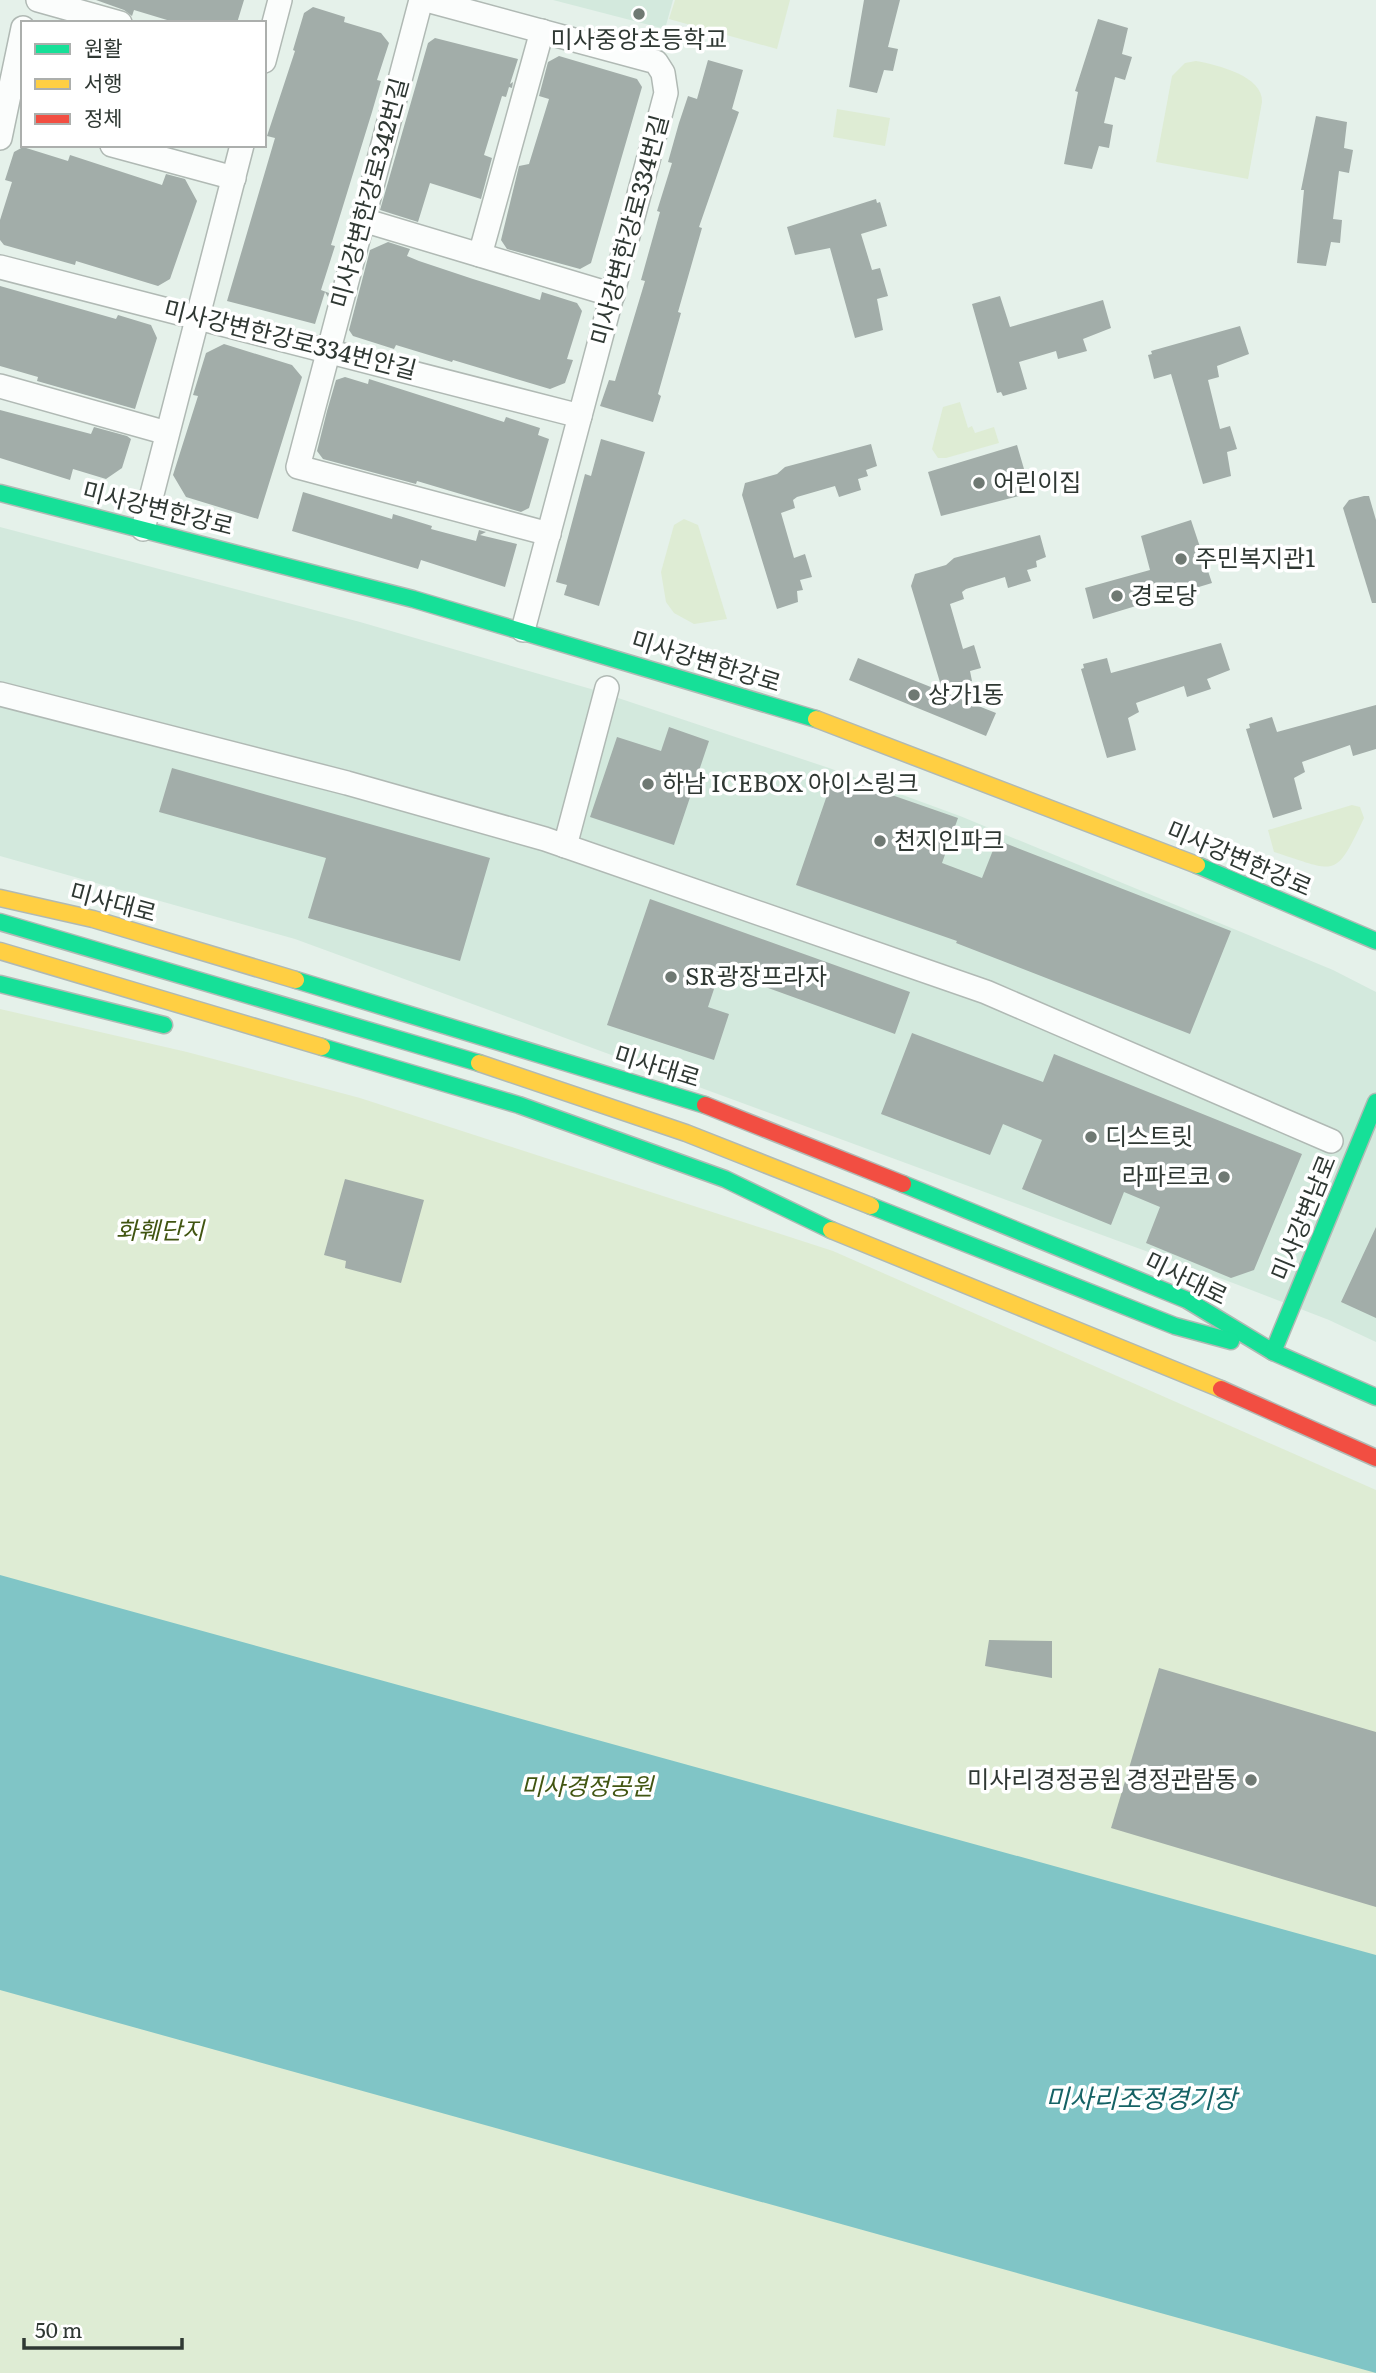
<svg xmlns="http://www.w3.org/2000/svg" width="1376" height="2373" viewBox="0 0 1376 2373" font-family="Literata,'Noto Sans KR',serif">
<rect width="100%" height="100%" fill="#e5f1ea"/>
<g fill="#d3e9dd">
<polygon points="553,0 673,0 665,29"/>
<polygon points="0,527 360,622 591,689 829,768 960,816 1333,970 1376,992 1376,1342 1329,1320 1233,1283 295,939 0,856"/>
</g>
<g fill="#deecd4">
<polygon points="675,0 790,0 777,49 669,19"/>
<path d="M1196,61C1218,65 1263,76 1262,102L1248,179L1156,162L1172,76L1185,63Z"/>
<polygon points="837,109 890,118 885,146 833,137"/>
<polygon points="960,402 968,428 972,426 975,433 994,427 999,443 946,458 938,458 932,449 943,407"/>
<polygon points="684,519 698,525 727,619 694,624 674,613 666,602 661,572 674,525"/>
<path d="M1352,805L1360,807L1364,818C1335,880 1337,872 1274,852L1268,830Z"/>
<polygon points="0,1009 187,1052 360,1098 833,1251 1376,1490 1376,2373 0,2373"/>
</g>
<polygon fill="#80c5c6" points="0,1575 1376,1955 1376,2373 0,1990"/>
<g fill="#a2ada9">
<polygon points="96,0 244,0 237,23 177,23 134,10 132,16 124,10"/>
<polygon points="864,0 900,0 888,47 898,49 893,71 884,70 877,93 849,87"/>
<polygon points="313,7 345,17 344,22 381,33 389,43 377,80 381,81 372,112 331,245 335,246 321,290 329,293 328,297 325,292 315,324 227,301 275,138 267,136 295,51 293,50 304,13"/>
<polygon points="1098,19 1128,28 1122,54 1132,57 1125,80 1115,77 1104,123 1113,125 1109,148 1099,146 1092,169 1064,164 1078,92 1075,91"/>
<polygon points="435,38 518,59 510,84 513,82 512,88 509,87 506,97 502,96 484,155 492,158 481,199 430,183 418,222 380,210 428,43"/>
<polygon points="559,56 637,79 642,87 591,263 580,269 507,249 501,240 519,166 529,164 549,99 539,96 548,62"/>
<polygon points="708,60 743,70 732,109 739,112 699,227 702,228 678,312 681,313 658,394 661,396 653,422 600,406 609,380 615,381 645,281 641,280 660,212 657,211 672,163 668,162 679,123 688,96 697,99"/>
<polygon points="1316,116 1347,122 1344,148 1353,150 1349,173 1339,171 1333,219 1342,220 1340,243 1331,242 1326,266 1297,263 1304,190 1301,190"/>
<polygon points="23,147 68,161 70,155 162,185 166,174 185,179 197,201 170,279 158,286 76,261 75,265 4,245 0,240 0,220 12,182 5,180 14,152"/>
<polygon points="876,199 877,203 880,202 887,226 861,234 872,270 880,268 888,296 877,299 883,330 855,338 830,248 795,255 787,227"/>
<polygon points="388,242 410,249 407,256 419,261 473,279 540,300 542,292 577,303 582,311 567,359 573,360 565,383 550,389 453,360 452,362 396,345 394,349 353,336 349,330 370,250"/>
<polygon points="0,286 116,319 118,315 151,325 157,338 135,409 37,381 38,377 0,366"/>
<polygon points="1000,296 1010,327 1103,300 1111,328 1083,339 1087,351 1058,359 1056,351 1019,362 1027,389 1003,396 1001,392 997,393 972,304"/>
<polygon points="1240,326 1249,354 1217,366 1219,377 1208,380 1220,429 1230,426 1237,449 1227,452 1231,476 1203,484 1171,374 1154,379 1148,355 1152,354 1151,351"/>
<polygon points="224,344 292,365 302,377 258,519 186,497 173,475 198,396 193,395 206,353"/>
<polygon points="345,377 368,384 369,379 504,422 506,417 540,428 538,435 549,439 529,508 521,512 417,481 416,484 323,459 317,451 327,411 336,380"/>
<polygon points="0,410 91,434 94,427 127,436 131,439 122,468 106,479 73,469 70,480 0,458"/>
<polygon points="601,439 645,452 599,606 564,595 567,585 556,582 585,474 591,476"/>
<polygon points="871,444 877,466 866,470 868,476 858,479 861,490 839,497 835,486 797,497 793,500 795,508 781,513 794,558 805,554 812,577 800,580 803,590 797,591 798,602 777,609 742,495 745,483 777,474 785,467"/>
<polygon points="1017,445 1031,493 941,516 928,472"/>
<polygon points="303,492 392,519 393,514 432,526 431,529 476,541 479,530 486,532 480,535 517,544 505,587 421,560 418,569 292,531"/>
<polygon points="1364,496 1369,496 1376,520 1376,603 1372,603 1343,508 1349,500"/>
<polygon points="1191,520 1212,583 1093,619 1085,588 1150,570 1141,536"/>
<polygon points="1040,535 1046,557 1036,561 1037,567 1027,570 1031,581 1008,588 1005,577 966,589 962,592 964,599 950,604 963,649 974,645 981,668 970,671 972,681 942,689 911,586 915,574 946,565 954,558"/>
<polygon points="1221,643 1230,670 1207,679 1211,689 1187,697 1184,686 1136,703 1139,712 1128,718 1136,750 1107,758 1081,669 1084,668 1083,664 1107,658 1111,673"/>
<polygon points="858,658 996,713 986,736 849,680"/>
<polygon points="1376,705 1376,749 1353,756 1350,745 1302,762 1305,772 1294,778 1302,809 1273,818 1246,729 1250,728 1249,724 1272,717 1277,732"/>
<polygon points="669,727 709,741 674,845 590,817 617,737 661,751"/>
<polygon points="172,768 490,858 460,961 308,918 326,858 159,812"/>
<polygon points="834,775 958,818 942,863 982,878 997,840 1231,931 1190,1034 956,943 957,941 796,885"/>
<polygon points="650,899 910,992 895,1034 741,978 740,981 719,974 708,1007 729,1014 714,1060 607,1025"/>
<polygon points="912,1033 1043,1082 1054,1054 1302,1154 1254,1270 1231,1278 1146,1243 1160,1207 1124,1192 1111,1225 1022,1189 1042,1140 1003,1124 990,1155 881,1114"/>
<polygon points="345,1179 424,1200 401,1283 345,1268 346,1261 324,1255"/>
<polygon points="1376,1227 1376,1318 1341,1302"/>
<polygon points="989,1640 1052,1641 1052,1678 985,1666"/>
<polygon points="1159,1668 1376,1732 1376,1907 1111,1828"/>
</g>
<g fill="none" stroke-linecap="round" stroke-linejoin="round">
<g stroke="#b0b9b4" stroke-width="26">
<g id="street">
<polyline points="38,0 120,23"/>
<polyline points="421,0 298,467 549,534"/>
<polyline points="426,0 656,62 663,73 666,93 523,630"/>
<polyline points="264,61 280,0"/>
<polyline points="0,138 23,28"/>
<polyline points="112,145 234,178"/>
<polyline points="363,220 613,295"/>
<polyline points="480,255 542,31"/>
<polyline points="0,267 580,416"/>
<polyline points="0,386 167,433"/>
<polyline points="143,529 242,145"/>
<polyline points="0,694 347,783 545,839 986,992 1331,1141"/>
<polyline points="565,846 607,688"/>
</g>
</g>
<g stroke="#b0b9b4" stroke-width="19">
<g id="fast">
<polyline points="0,493 413,599 816,719"/>
<polyline points="1197,865 1376,941"/>
<polyline points="0,922 479,1063"/>
<polyline points="296,980 705,1105"/>
<polyline points="0,984 164,1025"/>
<polyline points="322,1047 519,1105 725,1179 831,1230"/>
<polyline points="903,1184 1187,1300 1273,1352 1376,1397"/>
<polyline points="871,1206 1175,1326 1231,1341"/>
<polyline points="1273,1352 1376,1102"/>
</g>
</g>
<g stroke="#b0b9b4" stroke-width="19">
<g id="slow">
<polyline points="816,719 1197,865"/>
<polyline points="0,898 93,919 296,980"/>
<polyline points="0,951 322,1047"/>
<polyline points="479,1063 686,1133 871,1206"/>
<polyline points="831,1230 1221,1389"/>
</g>
</g>
<g stroke="#b0b9b4" stroke-width="19">
<g id="jam">
<polyline points="705,1105 903,1184"/>
<polyline points="1221,1389 1376,1458"/>
</g>
</g>
<use href="#street" stroke="#fbfdfc" stroke-width="23"/>
<use href="#fast" stroke="#16e098" stroke-width="16"/>
<use href="#slow" stroke="#ffcf43" stroke-width="16"/>
<use href="#jam" stroke="#f24e42" stroke-width="16"/>
</g>
<g fill="#6f7973" stroke="#fff" stroke-width="2.5">
<circle cx="639" cy="14" r="7"/>
<circle cx="979" cy="483" r="7"/>
<circle cx="1181" cy="559" r="7"/>
<circle cx="1117" cy="596" r="7"/>
<circle cx="914" cy="695" r="7"/>
<circle cx="648" cy="784" r="7"/>
<circle cx="880" cy="841" r="7"/>
<circle cx="671" cy="977" r="7"/>
<circle cx="1091" cy="1137" r="7"/>
<circle cx="1224" cy="1177" r="7"/>
<circle cx="1251" cy="1780" r="7"/>
</g>
<g text-anchor="middle" stroke-width="7" stroke-linejoin="round" paint-order="stroke">
<g font-size="24" fill="#2f3833" stroke="#fff" text-anchor="start">
<text x="639" y="48" text-anchor="middle">미사중앙초등학교</text>
<text x="993" y="491">어린이집</text>
<text x="1195" y="567">주민복지관1</text>
<text x="1131" y="604">경로당</text>
<text x="928" y="703">상가1동</text>
<text x="662" y="792">하남 ICEBOX 아이스링크</text>
<text x="894" y="849">천지인파크</text>
<text x="685" y="985">SR광장프라자</text>
<text x="1105" y="1145">디스트릿</text>
<text x="1210" y="1185" text-anchor="end">라파르코</text>
<text x="1237" y="1788" text-anchor="end">미사리경정공원 경정관람동</text>
</g>
<g font-size="24" fill="#2f3833" stroke="#fff">
<text transform="translate(370 193) rotate(-75)" y="8">미사강변한강로342번길</text>
<text transform="translate(630 230) rotate(-75)" y="8">미사강변한강로334번길</text>
<text transform="translate(290 340) rotate(14)" y="8">미사강변한강로334번안길</text>
<text transform="translate(158 509) rotate(14)" y="8">미사강변한강로</text>
<text transform="translate(706 662) rotate(17)" y="8">미사강변한강로</text>
<text transform="translate(1239 859) rotate(23)" y="8">미사강변한강로</text>
<text transform="translate(113 903) rotate(15)" y="8">미사대로</text>
<text transform="translate(657 1067) rotate(17)" y="8">미사대로</text>
<text transform="translate(1304 1218) rotate(-68)" y="8">미사강변남로</text>
<text transform="translate(1186 1279) rotate(26)" y="8">미사대로</text>
</g>
<g font-size="24" font-style="italic" fill="#415511" stroke="#fff">
<text x="160" y="1239">화훼단지</text>
<text x="587" y="1795">미사경정공원</text>
</g>
<g font-size="26" font-style="italic" fill="#156265" stroke="#fff">
<text x="1141" y="2108">미사리조정경기장</text>
</g>
</g>
<rect x="21" y="21" width="245" height="126" fill="#ffffff" stroke="#acafad" stroke-width="2"/>
<rect x="35" y="44" width="35" height="10" fill="#16e098" stroke="#acafad" stroke-width="2"/>
<text x="84" y="56" font-size="21" fill="#2f3833">원활</text>
<rect x="35" y="79" width="35" height="10" fill="#ffcf43" stroke="#acafad" stroke-width="2"/>
<text x="84" y="91" font-size="21" fill="#2f3833">서행</text>
<rect x="35" y="114" width="35" height="10" fill="#f24e42" stroke="#acafad" stroke-width="2"/>
<text x="84" y="126" font-size="21" fill="#2f3833">정체</text>
<path d="M24 2338v10h158v-10" fill="none" stroke="#2f3833" stroke-width="3.5"/>
<text x="35" y="2338" font-size="21" fill="#2f3833" stroke="#ffffff" stroke-width="5" paint-order="stroke">50 m</text>
</svg>
